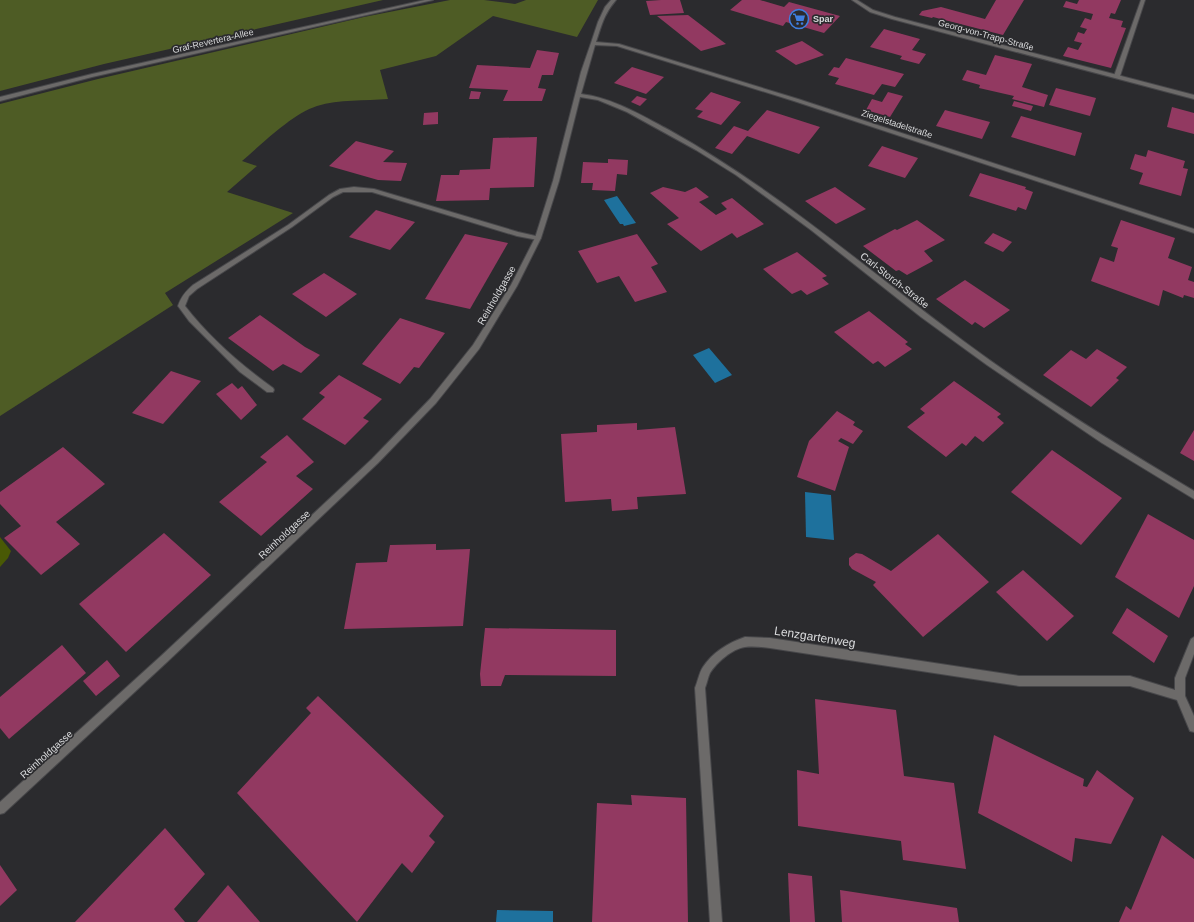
<svg xmlns="http://www.w3.org/2000/svg" width="1194" height="922" viewBox="0 0 1194 922" font-family="Arial,sans-serif">
<rect width="100%" height="100%" fill="#2b2b2e"/>
<g fill="#4e5c25">
<polygon points="0,0 383,0 104,64 0,91"/>
<path d="M450,0H484L515,4L526,0H598L577,37L493,16L436,56L380,70L388,99C365,101 339,99 317,106C292,114 262,144 242,161L257,166L227,192L293,213L165,293L173,305L0,416V104L98,79L364,17Z"/>
</g>
<polygon fill="#495905" points="0,537 11,551 8,558 0,567"/>
<g fill="#1e719d">
<polygon points="617,196 636,223 624,226 623,224 620,224 604,200"/>
<polygon points="709,348 732,375 715,383 693,355"/>
<polygon points="805,492 831,495 834,540 806,537"/>
<polygon points="497,910 553,911 553,922 496,922"/>
</g>
<g fill="#923961">
<polygon points="661,0 680,0 684,13 650,15 646,1"/>
<polygon points="742,0 760,0 784,7 789,2 840,16 824,33 786,22 783,26 730,10"/>
<polygon points="996,0 1024,0 1003,35 933,17 932,18 919,15 922,11 941,7 985,19"/>
<polygon points="1079,0 1121,0 1115,14 1111,13 1109,18 1123,21 1121,27 1126,28 1111,68 1063,56 1068,47 1078,50 1082,43 1074,41 1078,32 1084,34 1087,29 1080,27 1085,18 1091,20 1093,14 1063,7 1066,1 1077,4"/>
<polygon points="688,15 726,44 701,51 657,16"/>
<polygon points="884,29 920,39 912,50 926,54 919,64 900,59 902,56 870,47"/>
<polygon points="802,41 824,55 796,65 775,51"/>
<polygon points="537,50 559,53 553,75 542,75 538,88 546,89 542,101 503,101 508,90 469,88 477,65 530,68"/>
<polygon points="995,55 1032,64 1022,87 1048,95 1044,107 1012,99 1014,96 979,88 980,85 962,80 967,70 986,75"/>
<polygon points="846,58 904,74 895,87 882,84 874,95 835,84 839,78 828,75 834,67 839,68"/>
<polygon points="632,67 664,77 646,94 614,83"/>
<polygon points="1056,88 1096,98 1090,116 1049,105"/>
<polygon points="471,91 481,92 479,99 469,99"/>
<polygon points="711,92 741,102 721,125 697,117 703,111 695,109"/>
<polygon points="888,92 903,96 890,117 866,110 872,99 882,102"/>
<polygon points="637,96 647,99 640,106 631,102"/>
<polygon points="1014,101 1033,106 1031,111 1012,106"/>
<polygon points="1172,107 1194,113 1194,134 1167,127"/>
<polygon points="767,110 820,127 799,154 747,136 732,154 715,148 734,126 748,131"/>
<polygon points="945,110 990,122 982,139 936,126"/>
<polygon points="438,112 438,124 423,125 424,113"/>
<polygon points="1021,116 1082,133 1075,156 1011,137"/>
<polygon points="537,137 534,187 490,188 489,200 436,201 441,175 459,175 460,170 490,169 493,138"/>
<polygon points="356,141 394,151 383,162 407,163 401,181 378,180 329,166"/>
<polygon points="882,146 918,158 905,178 868,166"/>
<polygon points="1148,150 1185,161 1183,168 1188,169 1181,196 1139,184 1143,173 1130,169 1135,154 1146,157"/>
<polygon points="608,159 628,160 627,175 617,174 615,191 592,190 593,183 581,183 583,162 608,163"/>
<polygon points="980,173 1026,187 1025,189 1033,192 1026,210 1018,207 1016,211 969,196"/>
<polygon points="663,187 685,192 696,187 709,197 699,202 716,215 727,209 721,203 732,198 764,224 737,238 732,233 701,251 667,224 679,218 650,193"/>
<polygon points="835,187 866,209 836,224 805,201"/>
<polygon points="376,210 415,222 390,250 349,237"/>
<polygon points="917,220 945,240 924,251 933,261 907,275 899,270 896,271 863,246 895,229 897,230"/>
<polygon points="1121,220 1175,238 1168,258 1192,267 1188,280 1194,282 1194,298 1184,295 1183,298 1163,290 1159,306 1091,281 1100,257 1114,262 1118,248 1111,246"/>
<polygon points="993,233 1012,242 1003,252 984,243"/>
<polygon points="465,234 508,243 470,309 425,299"/>
<polygon points="637,234 658,264 651,267 667,292 635,302 619,276 597,283 578,251"/>
<polygon points="797,252 827,276 822,278 829,284 807,295 801,290 792,294 763,269"/>
<polygon points="324,273 357,294 326,317 292,294"/>
<polygon points="965,280 1010,310 984,328 975,322 972,325 936,299"/>
<polygon points="869,311 908,342 905,344 912,349 885,367 878,361 873,364 834,332"/>
<polygon points="260,315 305,347 320,355 301,373 283,364 273,371 228,338"/>
<polygon points="400,318 445,333 419,368 414,367 400,384 362,364"/>
<polygon points="1097,349 1127,367 1116,378 1119,380 1091,407 1043,375 1071,350 1086,359"/>
<polygon points="171,371 201,381 163,424 132,413"/>
<polygon points="339,375 382,399 363,418 369,421 345,445 302,419 325,397 319,393"/>
<polygon points="954,381 1001,414 997,417 1004,423 983,442 975,436 966,446 962,443 946,457 907,427 925,413 920,409"/>
<polygon points="232,383 238,389 242,386 257,405 241,420 216,394"/>
<polygon points="837,411 855,422 853,425 863,431 853,444 841,438 838,441 849,447 835,491 797,477 809,441"/>
<polygon points="637,423 637,430 675,427 686,494 637,497 638,509 612,511 611,499 565,502 561,434 597,432 597,425"/>
<polygon points="1194,430 1194,461 1180,453"/>
<polygon points="287,435 314,462 296,476 313,489 261,536 219,502 267,462 260,457"/>
<polygon points="63,447 105,484 56,522 80,544 41,575 4,538 21,526 0,504 0,492"/>
<polygon points="1052,450 1122,498 1081,545 1011,492"/>
<polygon points="1148,514 1194,540 1194,586 1179,618 1115,577"/>
<polygon points="164,533 211,575 126,652 79,604"/>
<polygon points="938,534 989,582 923,637 873,585 876,582 852,569 849,565 849,558 856,553 862,554 891,571"/>
<polygon points="436,544 436,550 470,549 463,626 344,629 356,563 387,562 390,545"/>
<polygon points="1023,570 1074,616 1047,641 996,592"/>
<polygon points="1127,608 1168,636 1154,663 1112,633"/>
<polygon points="485,628 616,630 616,676 505,675 501,686 481,686 480,674"/>
<polygon points="62,645 86,673 9,739 0,728 0,697"/>
<polygon points="107,660 120,676 96,696 83,681"/>
<polygon points="318,696 444,816 429,836 435,842 412,873 402,863 357,922 237,793 311,713 306,708"/>
<polygon points="815,699 896,710 904,776 954,783 966,869 903,860 901,841 798,826 797,770 819,774"/>
<polygon points="994,735 1084,779 1083,786 1087,787 1097,770 1134,798 1111,844 1075,838 1072,862 978,813"/>
<polygon points="631,795 686,798 688,922 592,922 597,803 632,805"/>
<polygon points="165,828 205,874 174,909 185,922 75,922"/>
<polygon points="1162,835 1194,859 1194,922 1119,922 1126,906 1131,910"/>
<polygon points="0,865 17,890 0,906"/>
<polygon points="788,873 812,876 815,922 790,922"/>
<polygon points="228,885 260,922 197,922"/>
<polygon points="840,890 957,908 959,922 842,922"/>
</g>
<g fill="none" stroke-linecap="round" stroke-linejoin="round">
<g stroke="#47474a" stroke-width="2">
<g id="lane">
<polygon points="1141,0 1145,0 1120,76 1115,77 1114,76"/>
<path d="M354,187L374,189L518,232L540,237L541,238L538,240L517,236L372,192H343L333,197L292,227L197,289L189,296L185,306C209,337 241,365 273,388L274,390L273,392H267L240,372L189,321L178,306C181,297 185,292 193,285L288,225L329,195L340,189Z"/>
</g>
</g>
<g stroke="#47474a" stroke-width="2">
<g id="street">
<polygon points="425,0 433,0 92,77 0,101 0,97 92,74"/>
<path d="M611,0H616C604,14 602,24 596,42L619,44L798,99L1194,229V233L794,101L617,46L595,45L581,94C613,98 641,115 669,130C775,189 865,268 962,340C1036,395 1115,444 1194,491V499L1102,443L987,365L921,317L811,230L736,175L696,150L627,112L598,100L580,97L559,181L541,238L517,286L479,349L436,403L378,463L167,662L4,813L0,814V802L161,656L372,459L430,399L473,345L511,285L535,238L553,181L581,72L591,43L598,22L605,7Z"/>
<polygon points="852,0 857,0 873,10 895,17 1194,95 1194,99 892,19 870,12"/>
<path d="M745,637L770,638L1019,676H1130L1175,690V678L1191,639L1194,637V654L1185,678V696L1194,716V732L1190,731L1177,700L1130,686H1019L770,648C762,647 753,646 745,647C732,649 717,662 710,673C708,677 707,683 705,688L722,922H710L695,688C698,681 699,673 703,667C713,652 728,643 745,637Z"/>
</g>
</g>
<use href="#lane" fill="#6c6a69" fill-rule="evenodd"/>
<use href="#street" fill="#6c6a69" fill-rule="evenodd"/>
</g>
<defs>
<g id="supermarket-ring" transform="scale(1)"><circle r="9.5" fill="#2b2b2e" stroke="#3f7fe0" stroke-width="1.5"/><path d="M-6-5.5h2.5l.6 2H6L4.5 2H-2.5L-4.4-4H-6ZM-1.5 3.2a1.3 1.3 0 1 0 .1 0ZM3 3.2a1.3 1.3 0 1 0 .1 0Z" fill="#3f7fe0"/></g>
</defs>
<g fill-rule="evenodd">
<use href="#supermarket-ring" x="799" y="19"/>
</g>
<g text-anchor="middle" stroke-width="3.5" stroke-linejoin="round" paint-order="stroke">
<g font-size="9" font-weight="bold" fill="#dadbdd" stroke="#2b2b2e" text-anchor="start">
<text x="813" y="22">Spar</text>
</g>
<g font-size="9" fill="#dadbdd" stroke="#2b2b2e">
<text transform="translate(986 35) rotate(15)" y="3">Georg-von-Trapp-Straße</text>
<text transform="translate(213 41) rotate(-13)" y="3">Graf-Revertera-Allee</text>
<text transform="translate(897 124) rotate(18)" y="3">Ziegelstadelstraße</text>
</g>
<g font-size="10" fill="#dadbdd" stroke="#2b2b2e">
<text transform="translate(895 280) rotate(38)" y="4">Carl-Storch-Straße</text>
<text transform="translate(496 295) rotate(-60)" y="4">Reinholdgasse</text>
<text transform="translate(284 534) rotate(-43)" y="4">Reinholdgasse</text>
<text transform="translate(46 754) rotate(-42)" y="4">Reinholdgasse</text>
</g>
<g font-size="12" fill="#dadbdd" stroke="#2b2b2e">
<text transform="translate(815 637) rotate(9)" y="4">Lenzgartenweg</text>
</g>
</g>
</svg>
